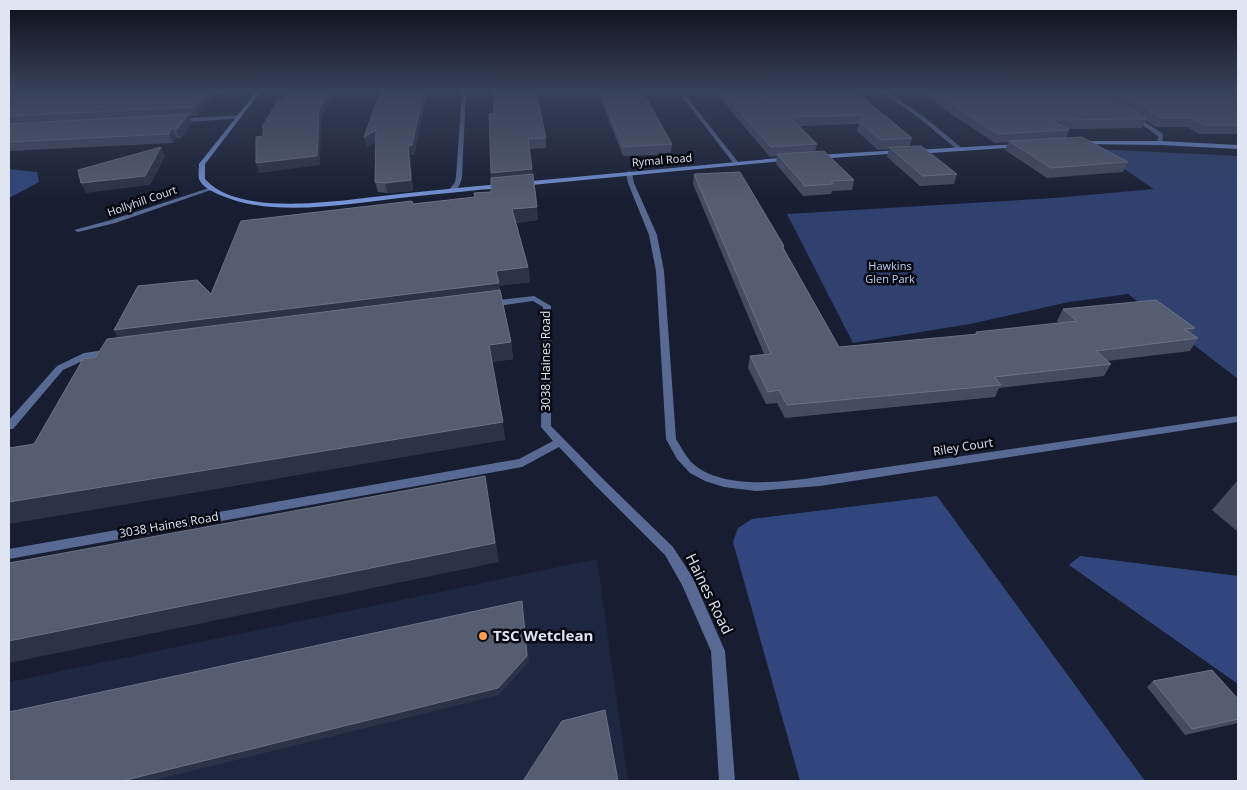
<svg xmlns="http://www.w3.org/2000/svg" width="1247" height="790" viewBox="0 0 1247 790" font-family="'Open Sans',sans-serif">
<rect width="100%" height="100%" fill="#171e31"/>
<polygon fill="#1d273f" points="597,559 628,781 9,781 9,682"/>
<polygon fill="#304170" points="1094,149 1238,156 1238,379 1128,294 1069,302 970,324 853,343 787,214 1054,198 1154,189"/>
<g fill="#32467d">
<polygon points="9,169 37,172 39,182 9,198"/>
<polygon points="937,496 1145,781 800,781 733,542 738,528 752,519"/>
<polygon points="1080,556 1238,576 1238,684 1069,565"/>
</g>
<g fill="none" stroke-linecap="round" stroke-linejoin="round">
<g fill="#586993" fill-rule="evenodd">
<polygon points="534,296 551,306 551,426 603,479 605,482 603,485 595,485 559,447 522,467 9,559 9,549 519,459 553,441 541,427 543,307 533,301 490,307 486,304 490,301"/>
<polygon points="111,349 114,350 116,352 114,354 89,358 63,370 13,429 9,429 9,420 57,366 84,353"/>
</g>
<g fill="#586993" fill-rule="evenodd">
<path d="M462,91H466L462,177C461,183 458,190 452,192L449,190L455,182L456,177Z"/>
<polygon points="678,91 682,91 738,162 738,164 734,164"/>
<polygon points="881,91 886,91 923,116 963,149 963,151 959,151 919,118"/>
<polygon points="239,115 242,117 241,118 177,123 174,121 177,119"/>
<polygon points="1131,115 1135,115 1163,134 1162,144 1157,143 1158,136 1131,117"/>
<path d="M629,171L632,173L634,183L657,235L664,271L676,439C681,447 685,455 691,462C718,488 771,483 804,479L1238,416V422L820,486L756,491L724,487L705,481L690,473L677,459L666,439L656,271L649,235L628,183L626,173Z"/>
<polygon points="209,188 214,189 115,223 78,232 74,230 111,220"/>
<polygon points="599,478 603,479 673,547 693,578 725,651 735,781 719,781 711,651 682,585 665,555 595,485 593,482 595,479"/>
</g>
<g fill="#7792d7" fill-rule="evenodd">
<path d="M257,91H261L205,164V179C238,217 337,201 382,196C418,192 453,188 489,185L504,184L507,186L504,188C472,190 441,194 409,197C351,203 275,219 220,195C213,192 202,187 199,179C198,175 199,168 199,164Z"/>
<polygon points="1077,141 1160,141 1238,145 1238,149 1160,145 1079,144 1076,142"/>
<polygon points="1020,144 1023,146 1022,147 915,154 912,152 915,150"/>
<polygon points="900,150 903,152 902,153 817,159 814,157 817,155"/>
<polygon points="790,157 793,159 792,160 521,186 518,184 521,182"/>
</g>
</g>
<g fill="#454c62">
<polygon points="9,91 222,93 218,93 198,115 189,116 192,123 180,139 176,137 173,143 9,151"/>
<polygon points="381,91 425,91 426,98 414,155 410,155 413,191 387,193 378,192 375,182 376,141 367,147 364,137"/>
<polygon points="597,91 642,91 672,144 671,154 623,156"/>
<polygon points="714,91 855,91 912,138 910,146 957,174 954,184 920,186 887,157 889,149 878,150 857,131 859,124 798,126 817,144 815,152 854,180 852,190 832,191 831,194 803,196 776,164 777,156 770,157"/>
<polygon points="917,91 1238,91 1238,134 1199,134 1187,127 1156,127 1146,120 1142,128 1068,129 1069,130 1066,138 1128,162 1123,172 1047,178 1005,150 1008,142 995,143"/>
<polygon points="489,114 546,138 546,148 529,149 538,220 516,223 528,267 530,282 499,286 511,342 513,359 492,362 505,440 34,444 96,357 118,337 114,330 211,294 413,204 474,197 474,193 491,192 491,178"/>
<polygon points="694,174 784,246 784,249 839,347 974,335 976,332 1059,323 1057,321 1063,309 1195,328 1191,334 1198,338 1190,351 1107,361 1111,364 1104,376 999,388 995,397 785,418 777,403 766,404 748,368 750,356 764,354 693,184"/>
<polygon points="1238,480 1238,532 1212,510"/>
<polygon points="1153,681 1238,699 1238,723 1185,735 1147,687"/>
</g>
<g fill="#2b3348">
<polygon points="210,91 224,91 222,93 218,93 198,115 195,107"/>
<polygon points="328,91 334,91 321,120 320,165 259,173 256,163 319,111"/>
<polygon points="422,91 425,91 426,98 414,155 410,155 413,191 387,193 385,183 408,146"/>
<polygon points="189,114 192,123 180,139 176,130"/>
<polygon points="172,128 176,137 173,143 169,134"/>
<polygon points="376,130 378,139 367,147 364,137"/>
<polygon points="161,147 165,157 150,185 86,193 81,183"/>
<polygon points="532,169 533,179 492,183 491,173"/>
<polygon points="537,207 538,220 514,223 512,209"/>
<polygon points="528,267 530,282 499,286 501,298 123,346 114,330 496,271"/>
<polygon points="511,342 513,359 492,362 489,345"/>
<polygon points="503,422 505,440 9,524 9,502"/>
<polygon points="485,476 499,562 9,663 9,641"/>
<polygon points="522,601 529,662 499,695 151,781 122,781"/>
</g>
<g fill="#555d71" stroke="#6a7285">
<polygon points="9,91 210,91 195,107 9,116"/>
<polygon points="289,91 328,91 319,111 317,156 256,163 256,137 263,136 263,125 278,101 282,101"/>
<polygon points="381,91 424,91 412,145 408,146 411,180 385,183 375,182 376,130 364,137"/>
<polygon points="493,91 536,91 546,138 528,139 532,169 491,173 489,114 494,113"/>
<polygon points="600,91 642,91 672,144 623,147"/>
<polygon points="721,91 855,91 912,138 881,140 859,122 865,115 790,117 817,144 771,147"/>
<polygon points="931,91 1094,91 1132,109 1147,119 1052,120 1069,130 998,134"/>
<polygon points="1108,91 1238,91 1238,125 1204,125 1192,118 1161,118 1138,104"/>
<polygon points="189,114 176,130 172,128 169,134 9,142 9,124"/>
<polygon points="1082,137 1128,162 1051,168 1009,141"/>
<polygon points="921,146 957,174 923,176 889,147"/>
<polygon points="161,147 145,176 81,183 78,170"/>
<polygon points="824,151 854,180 831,181 833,184 805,186 777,154"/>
<polygon points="740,172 784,246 782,246 839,347 978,334 976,332 1077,321 1063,309 1156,300 1195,328 1184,329 1198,338 1096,351 1111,364 994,377 1001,385 787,405 779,390 768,392 750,356 771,354 694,174"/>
<polygon points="533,174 537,207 512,209 528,267 496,271 499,283 114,330 138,286 197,280 211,294 241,221 412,201 413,204 475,197 474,193 491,192 491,178"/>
<polygon points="500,290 511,342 489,345 503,422 9,502 9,448 34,444 83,359 96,357 107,339"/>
<polygon points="485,476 495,543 9,641 9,563"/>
<polygon points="522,601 527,656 498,688 122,781 9,781 9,712"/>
<polygon points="1212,670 1238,699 1238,719 1192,729 1153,681"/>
<polygon points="605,710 618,781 523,781 562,721"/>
</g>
<linearGradient id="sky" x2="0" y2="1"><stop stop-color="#0d101b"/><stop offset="0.45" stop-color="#36415a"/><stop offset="1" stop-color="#36415a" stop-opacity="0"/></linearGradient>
<rect width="1247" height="201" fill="url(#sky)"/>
<circle fill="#fc9e52" stroke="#060911" stroke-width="2" cx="483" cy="636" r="5"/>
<g text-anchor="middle" stroke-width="5" stroke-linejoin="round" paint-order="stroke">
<g font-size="11" fill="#dee4f1" stroke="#060911">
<text transform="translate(662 160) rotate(-5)" y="4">Rymal Road</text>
<text transform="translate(142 201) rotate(-19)" y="4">Hollyhill Court</text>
</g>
<g font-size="11" fill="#c1d0f2" stroke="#060911">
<text x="890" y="270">Hawkins<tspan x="890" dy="13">Glen Park</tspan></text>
</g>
<g font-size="12" fill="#dee4f1" stroke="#060911">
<text transform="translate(546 361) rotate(-90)" y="4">3038 Haines Road</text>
<text transform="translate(963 447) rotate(-9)" y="4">Riley Court</text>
<text transform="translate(169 525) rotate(-10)" y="4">3038 Haines Road</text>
</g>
<g font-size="15" fill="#dee4f1" stroke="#060911">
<text transform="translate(709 594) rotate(64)" y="5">Haines Road</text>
</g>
<g font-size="15" font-weight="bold" fill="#dee4f1" stroke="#060911" text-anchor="start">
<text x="493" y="641">TSC Wetclean</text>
</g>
</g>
<rect width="1247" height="790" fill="none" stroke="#dee4f1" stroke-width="20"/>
</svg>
